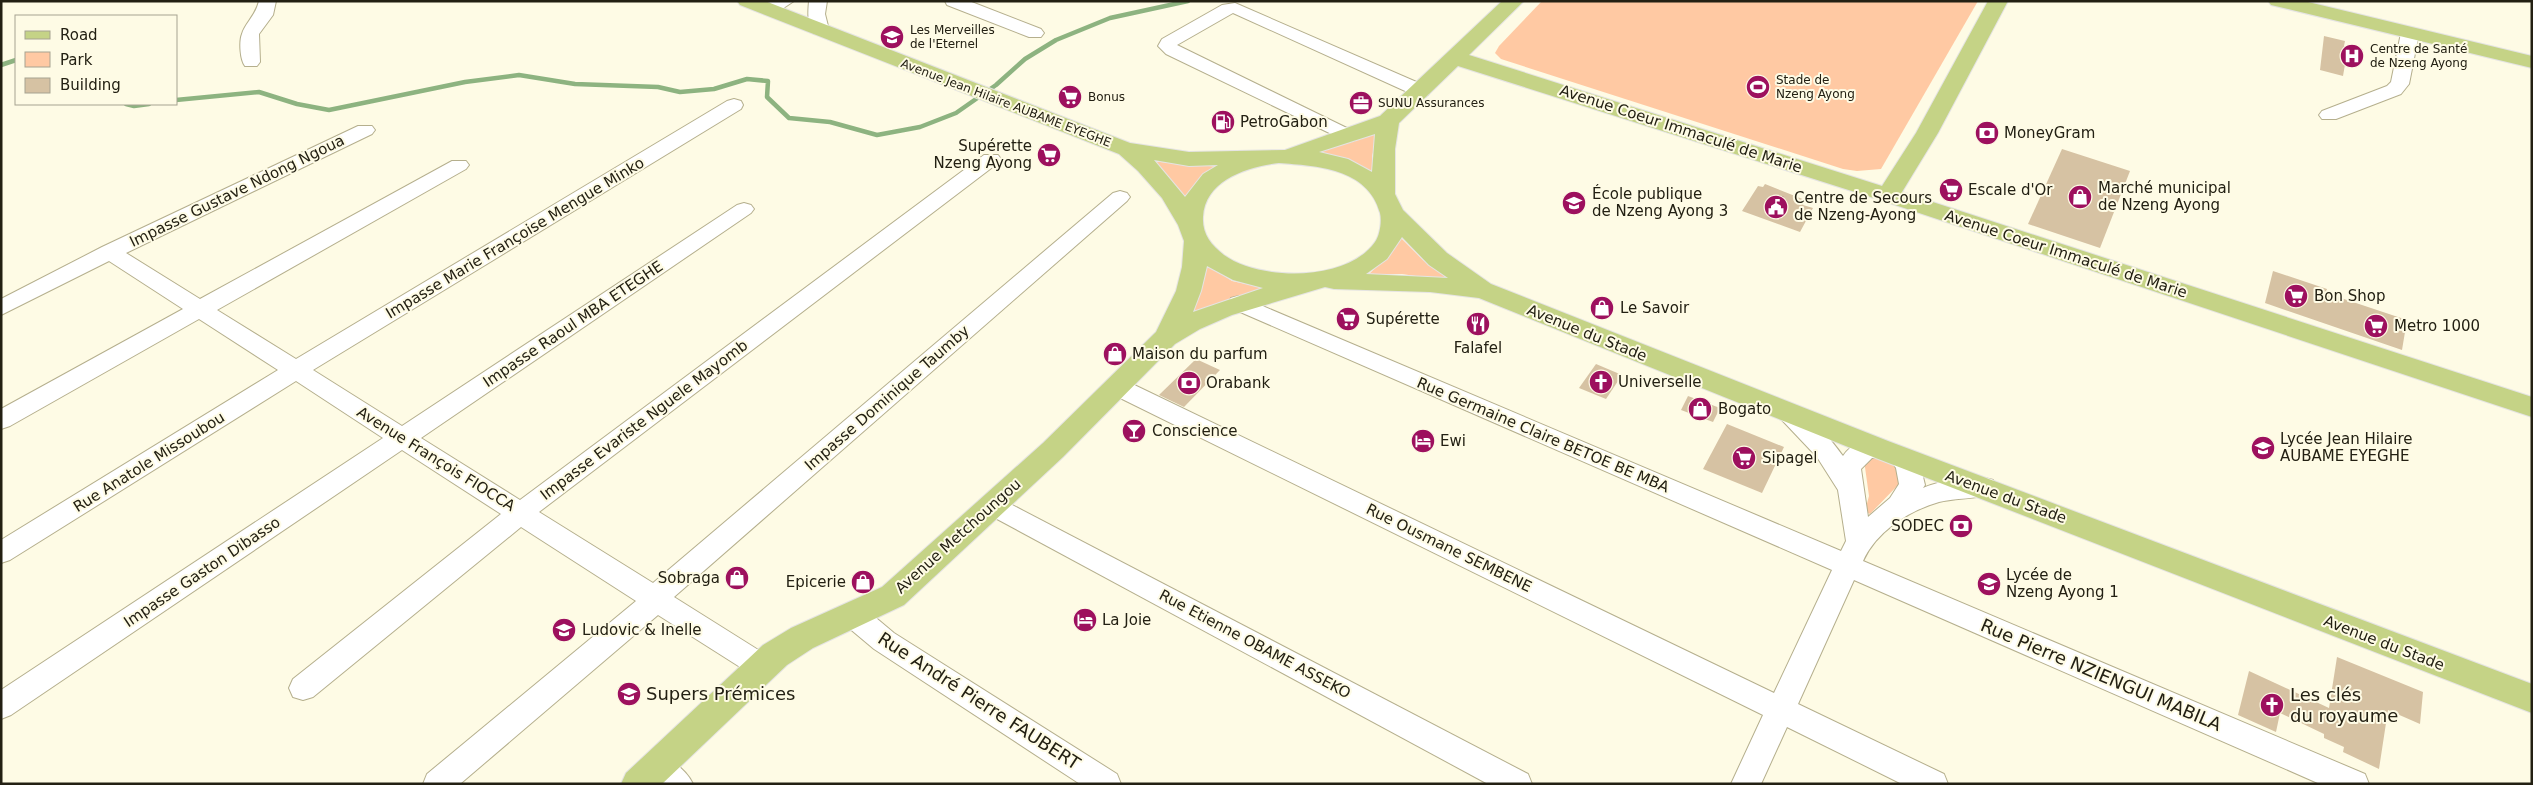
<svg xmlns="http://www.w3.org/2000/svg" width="2533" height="785" viewBox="0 0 2533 785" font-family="'DejaVu Sans',sans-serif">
<rect width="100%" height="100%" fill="#fefbe5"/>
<g fill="#ffc9a3">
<polygon points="1542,1 1978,1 1881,169 1857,171 1843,169 1501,59 1495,53 1499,46"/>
<polygon points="1379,133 1372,156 1373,175 1318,153 1320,150"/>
<polygon points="1148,161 1221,167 1201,180 1185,198 1181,192"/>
<polygon points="1399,236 1423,260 1455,282 1402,274 1369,274 1386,258"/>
<polygon points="1204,263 1232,281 1265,288 1229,299 1186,317"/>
<polygon points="1873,455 1901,468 1900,483 1870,514 1865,511 1869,496 1864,460"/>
</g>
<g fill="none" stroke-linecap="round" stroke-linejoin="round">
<g stroke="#8db380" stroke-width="4.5">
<polyline points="1,65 16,60"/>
<polyline points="176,100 259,92 297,104 329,110 465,82 519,75 575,84 658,87 680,92 714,89 747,79 768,81 767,97 789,118 830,122 877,135 920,127 956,113 996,85 1025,59 1056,40 1110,18 1188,1"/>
<polyline points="126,104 134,106 149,104"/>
</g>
</g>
<g fill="#d6c2a3">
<polygon points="2324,36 2345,41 2344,46 2348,47 2343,76 2320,70"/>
<polygon points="2062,149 2130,171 2100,248 2028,224"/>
<polygon points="1765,184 1805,200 1803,205 1813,208 1800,232 1742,211 1758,186 1763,187"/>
<polygon points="2273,271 2327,289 2326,293 2407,320 2402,350 2265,303"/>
<polygon points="1196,359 1220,370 1184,407 1159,395"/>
<polygon points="1596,364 1622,375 1606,399 1579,388"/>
<polygon points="1688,396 1720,408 1713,422 1681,410"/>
<polygon points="1727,424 1784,447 1762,493 1703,469"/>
<polygon points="2337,657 2423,692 2420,724 2388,710 2379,769 2343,752 2344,747 2324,738 2324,734 2280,713 2276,732 2238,715 2249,671 2329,708"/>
</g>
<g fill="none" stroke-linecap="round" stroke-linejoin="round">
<g stroke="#b5af8d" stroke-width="2">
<g id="minor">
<path d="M259,1H276L273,15L259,34L260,62L257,66H245C240,60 239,41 242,34C245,23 255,17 259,1Z"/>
<polygon points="772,1 794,1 776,13 764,13 761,9"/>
<path d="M809,1H827L825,14L829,30L826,34H814C807,24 808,12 809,1Z"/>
<polygon points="945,1 969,1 1041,29 1044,33 1041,37 1029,37 947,5"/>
<polygon points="1235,3 1428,87 1430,91 1428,95 1414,95 1233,13 1177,45 1355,132 1358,136 1355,140 1348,142 1166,54 1158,46 1162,39 1222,5"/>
<polygon points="2410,28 2416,29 2419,33 2409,84 2401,94 2336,119 2322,119 2319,115 2322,111 2387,86 2391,82 2401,33 2404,29"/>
<polygon points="734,99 741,101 743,105 741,109 313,370 402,426 737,205 744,203 751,205 754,209 751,213 421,438 520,500 984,155 998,155 1001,159 998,163 539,512 653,583 1113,193 1120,191 1127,193 1130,197 1127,201 674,597 771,658 775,666 771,674 761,678 751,674 658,615 460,784 423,784 427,774 636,601 521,527 313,697 303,700 293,697 289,688 293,679 501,514 402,450 11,715 1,719 1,690 383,438 296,381 10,560 1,563 1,540 278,370 199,319 10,426 1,429 1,409 183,309 109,261 1,315 1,299 102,247 358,126 372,126 375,130 372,134 126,253 200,299 452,161 466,161 469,165 466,169 217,310 296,359 727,101"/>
<path d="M1239,296L1841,551L1846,541L1838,490L1817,457L1781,419L1778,413L1781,407C1787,405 1791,404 1797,406C1808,411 1835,445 1843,456C1852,442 1871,437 1887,442L1890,448L1887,454L1872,458L1861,469L1868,517L1890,498L1899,484L1896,468L1889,457L1892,451C1916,443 1921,467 1925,485L1923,488C1942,480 1974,474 1993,480L1997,487L1993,494C1975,499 1956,498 1939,502C1908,511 1876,532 1863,561L2365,774L2369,784H2320L1854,580L1798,704L1944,774L1948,784H1902L1787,727L1761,784H1731L1763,715L1110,393L1106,387L1110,381L1118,379L1126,381L1774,693L1832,570L1231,308L1228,303L1231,298Z"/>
<polygon points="993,495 1528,774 1532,784 1488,784 984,512 980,505 984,498"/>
<polygon points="853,604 863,607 894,633 1117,774 1121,784 1080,784 874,649 843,623 839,615 843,607"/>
<path d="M655,753C670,759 686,769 693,784C672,784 650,785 640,767L644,757Z"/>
</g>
</g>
<g stroke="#e5e4e3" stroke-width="2">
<g id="major">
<path d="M737,1H765L1130,143L1189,152L1285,150L1380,116L1502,1H1524L1469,55L1882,186L1916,133L1988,1H2008L1938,133L1902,192L2532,397V417L1880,200L1458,66L1399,123L1395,149V194L1403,210L1447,253L1491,284L1888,441L2532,684V713L1868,455L1479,298L1430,292L1334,289L1325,287L1232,315L1200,329L1175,344L1063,457L904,605L813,648L787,665L662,784H621L626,773L763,645L791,628L882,587L1043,443L1156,332L1176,291L1182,267L1184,241L1178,225L1162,198L1138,171L1119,154L740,5ZM1375,134L1372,172L1348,159L1319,152ZM1154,160L1189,166L1218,165L1203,174L1185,197ZM1279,163C1316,166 1368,168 1380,213C1382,221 1380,235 1375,242C1347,282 1260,281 1224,255C1211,245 1202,234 1203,217C1205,180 1247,167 1279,163ZM1402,237L1429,265L1448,278L1366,274L1387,259ZM1207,266L1233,280L1263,288L1193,312L1201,291Z"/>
<polygon points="2268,1 2304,1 2532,56 2532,68 2271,5"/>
</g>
</g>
<use href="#minor" fill="#fff" fill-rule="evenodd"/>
<use href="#major" fill="#c5d386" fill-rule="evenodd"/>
</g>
<defs>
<g id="school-disc" transform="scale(1.25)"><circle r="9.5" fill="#9d105e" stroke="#fefbe5"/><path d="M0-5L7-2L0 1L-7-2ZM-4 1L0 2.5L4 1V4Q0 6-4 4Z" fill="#fff"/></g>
<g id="hospital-disc" transform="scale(1.25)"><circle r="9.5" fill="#9d105e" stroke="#fefbe5"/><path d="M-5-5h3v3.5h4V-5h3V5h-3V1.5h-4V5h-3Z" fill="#fff"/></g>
<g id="stadium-disc" transform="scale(1.25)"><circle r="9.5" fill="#9d105e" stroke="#fefbe5"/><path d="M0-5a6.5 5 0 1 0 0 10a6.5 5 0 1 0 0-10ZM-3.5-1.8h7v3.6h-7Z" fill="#fff"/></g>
<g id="supermarket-disc" transform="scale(1.25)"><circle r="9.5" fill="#9d105e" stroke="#fefbe5"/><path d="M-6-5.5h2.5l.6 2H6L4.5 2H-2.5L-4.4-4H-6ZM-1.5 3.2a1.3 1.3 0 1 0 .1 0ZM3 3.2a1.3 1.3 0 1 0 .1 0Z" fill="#fff"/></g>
<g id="office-disc" transform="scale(1.25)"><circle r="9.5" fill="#9d105e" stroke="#fefbe5"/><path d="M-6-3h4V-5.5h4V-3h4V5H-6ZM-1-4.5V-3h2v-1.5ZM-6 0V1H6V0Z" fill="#fff"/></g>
<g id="fuel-disc" transform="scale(1.25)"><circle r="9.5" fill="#9d105e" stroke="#fefbe5"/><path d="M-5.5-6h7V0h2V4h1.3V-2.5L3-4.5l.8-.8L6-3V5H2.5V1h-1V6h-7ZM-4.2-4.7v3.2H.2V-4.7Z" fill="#fff"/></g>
<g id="bank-disc" transform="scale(1.25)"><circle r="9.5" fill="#9d105e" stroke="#fefbe5"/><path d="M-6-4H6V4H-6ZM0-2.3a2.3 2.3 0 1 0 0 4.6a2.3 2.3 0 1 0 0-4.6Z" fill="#fff"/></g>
<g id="shop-disc" transform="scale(1.25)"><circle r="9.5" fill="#9d105e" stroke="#fefbe5"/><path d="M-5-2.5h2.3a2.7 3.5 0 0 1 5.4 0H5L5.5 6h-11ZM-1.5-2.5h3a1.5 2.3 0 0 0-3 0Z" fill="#fff"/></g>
<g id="civic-disc" transform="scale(1.25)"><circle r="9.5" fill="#9d105e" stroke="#fefbe5"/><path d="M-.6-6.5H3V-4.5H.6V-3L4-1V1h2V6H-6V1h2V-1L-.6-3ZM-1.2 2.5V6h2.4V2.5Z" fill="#fff"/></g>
<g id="restaurant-disc" transform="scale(1.25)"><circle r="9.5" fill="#9d105e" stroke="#fefbe5"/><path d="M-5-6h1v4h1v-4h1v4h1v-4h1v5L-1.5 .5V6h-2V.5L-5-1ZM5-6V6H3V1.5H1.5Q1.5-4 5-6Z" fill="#fff"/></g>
<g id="church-disc" transform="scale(1.25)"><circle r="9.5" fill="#9d105e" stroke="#fefbe5"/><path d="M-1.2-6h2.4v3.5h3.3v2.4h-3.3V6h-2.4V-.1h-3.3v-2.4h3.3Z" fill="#fff"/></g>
<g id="bar-disc" transform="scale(1.25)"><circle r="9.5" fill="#9d105e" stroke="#fefbe5"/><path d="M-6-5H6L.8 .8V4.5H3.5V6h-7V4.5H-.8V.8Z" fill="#fff"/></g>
<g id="hotel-disc" transform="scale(1.25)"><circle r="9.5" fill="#9d105e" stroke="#fefbe5"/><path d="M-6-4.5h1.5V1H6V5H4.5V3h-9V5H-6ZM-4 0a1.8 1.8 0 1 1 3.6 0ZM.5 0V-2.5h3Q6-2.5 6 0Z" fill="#fff"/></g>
</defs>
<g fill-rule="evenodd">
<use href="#school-disc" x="892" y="37"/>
<use href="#hospital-disc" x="2352" y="56"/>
<use href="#stadium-disc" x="1758" y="87"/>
<use href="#supermarket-disc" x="1070" y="97"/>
<use href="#office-disc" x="1361" y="103"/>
<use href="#fuel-disc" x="1223" y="122"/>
<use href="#bank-disc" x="1987" y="133"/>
<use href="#supermarket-disc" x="1049" y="155"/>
<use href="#supermarket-disc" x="1951" y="190"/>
<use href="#shop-disc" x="2080" y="197"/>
<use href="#school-disc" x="1574" y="203"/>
<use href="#civic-disc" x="1776" y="207"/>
<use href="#supermarket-disc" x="2296" y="296"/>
<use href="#shop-disc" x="1602" y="308"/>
<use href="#supermarket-disc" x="1348" y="319"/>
<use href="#restaurant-disc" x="1478" y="324"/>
<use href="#supermarket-disc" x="2376" y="326"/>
<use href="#shop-disc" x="1115" y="354"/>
<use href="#church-disc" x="1601" y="382"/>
<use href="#bank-disc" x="1189" y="383"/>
<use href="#shop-disc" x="1700" y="409"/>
<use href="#bar-disc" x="1134" y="431"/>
<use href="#hotel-disc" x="1423" y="441"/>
<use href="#school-disc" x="2263" y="448"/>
<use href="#supermarket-disc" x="1744" y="458"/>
<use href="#bank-disc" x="1961" y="526"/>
<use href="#shop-disc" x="737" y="578"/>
<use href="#shop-disc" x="863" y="582"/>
<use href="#school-disc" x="1989" y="584"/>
<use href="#hotel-disc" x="1085" y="620"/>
<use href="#school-disc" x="564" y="630"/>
<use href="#school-disc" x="629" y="694"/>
<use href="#church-disc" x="2272" y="705"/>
</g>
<g text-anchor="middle" stroke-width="4" stroke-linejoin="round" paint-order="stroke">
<g font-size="12" fill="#232013" stroke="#fefbe5" text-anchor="start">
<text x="910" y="34">Les Merveilles<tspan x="910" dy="14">de l'Eternel</tspan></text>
<text x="2370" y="53">Centre de Santé<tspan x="2370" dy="14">de Nzeng Ayong</tspan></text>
<text x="1776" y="84">Stade de<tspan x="1776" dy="14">Nzeng Ayong</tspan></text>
<text x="1088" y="101">Bonus</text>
<text x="1378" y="107">SUNU Assurances</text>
</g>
<g font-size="12" fill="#232013" stroke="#fefbe5">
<text transform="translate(1006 103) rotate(21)" y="4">Avenue Jean Hilaire AUBAME EYEGHE</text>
</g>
<g font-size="15" fill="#232013" stroke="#fefbe5" text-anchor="start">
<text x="1240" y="127">PetroGabon</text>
<text x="2004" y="138">MoneyGram</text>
<text x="1032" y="151" text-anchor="end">Supérette<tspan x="1032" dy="17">Nzeng Ayong</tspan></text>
<text x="2098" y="193">Marché municipal<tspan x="2098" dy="17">de Nzeng Ayong</tspan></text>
<text x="1968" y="195">Escale d'Or</text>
<text x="1592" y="199">École publique<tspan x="1592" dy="17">de Nzeng Ayong 3</tspan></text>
<text x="1794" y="203">Centre de Secours<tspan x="1794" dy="17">de Nzeng-Ayong</tspan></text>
<text x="2314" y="301">Bon Shop</text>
<text x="1620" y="313">Le Savoir</text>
<text x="1366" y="324">Supérette</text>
<text x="2394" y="331">Metro 1000</text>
<text x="1478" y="353" text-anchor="middle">Falafel</text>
<text x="1132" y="359">Maison du parfum</text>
<text x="1618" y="387">Universelle</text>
<text x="1206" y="388">Orabank</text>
<text x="1718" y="414">Bogato</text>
<text x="1152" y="436">Conscience</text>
<text x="2280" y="444">Lycée Jean Hilaire<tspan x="2280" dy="17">AUBAME EYEGHE</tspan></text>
<text x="1440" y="446">Ewi</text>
<text x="1762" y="463">Sipagel</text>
<text x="1944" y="531" text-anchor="end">SODEC</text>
<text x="2006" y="580">Lycée de<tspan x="2006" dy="17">Nzeng Ayong 1</tspan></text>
<text x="720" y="583" text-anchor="end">Sobraga</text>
<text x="846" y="587" text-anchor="end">Epicerie</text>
<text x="1102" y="625">La Joie</text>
<text x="582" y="635">Ludovic &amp; Inelle</text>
</g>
<g font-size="15" fill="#232013" stroke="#fefbe5">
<text transform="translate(1681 129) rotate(18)" y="5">Avenue Coeur Immaculé de Marie</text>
<text transform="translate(237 191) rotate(-26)" y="5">Impasse Gustave Ndong Ngoua</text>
<text transform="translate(515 238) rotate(-31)" y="5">Impasse Marie Françoise Mengue Minko</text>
<text transform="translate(2066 254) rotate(18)" y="5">Avenue Coeur Immaculé de Marie</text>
<text transform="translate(573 324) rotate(-34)" y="5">Impasse Raoul MBA ETEGHE</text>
<text transform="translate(1587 333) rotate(22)" y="5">Avenue du Stade</text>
<text transform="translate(887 398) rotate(-41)" y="5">Impasse Dominique Taumby</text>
<text transform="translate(644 420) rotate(-37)" y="5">Impasse Evariste Nguele Mayomb</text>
<text transform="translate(1543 435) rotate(23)" y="5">Rue Germaine Claire BETOE BE MBA</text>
<text transform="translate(436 459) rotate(32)" y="5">Avenue François FIOCCA</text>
<text transform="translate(149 462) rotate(-32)" y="5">Rue Anatole Missoubou</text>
<text transform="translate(2006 497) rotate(20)" y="5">Avenue du Stade</text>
<text transform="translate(958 536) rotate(-42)" y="5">Avenue Metchoungou</text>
<text transform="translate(1449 548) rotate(26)" y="5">Rue Ousmane SEMBENE</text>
<text transform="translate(202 572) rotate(-34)" y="5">Impasse Gaston Dibasso</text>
<text transform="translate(2384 643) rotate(21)" y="5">Avenue du Stade</text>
<text transform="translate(1255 644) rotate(28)" y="5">Rue Etienne OBAME ASSEKO</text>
</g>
<g font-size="18" fill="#232013" stroke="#fefbe5">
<text transform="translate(2101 675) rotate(23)" y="6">Rue Pierre NZIENGUI MABILA</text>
<text transform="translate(979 701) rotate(33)" y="6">Rue André Pierre FAUBERT</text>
</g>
<g font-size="18" fill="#232013" stroke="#fefbe5" text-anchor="start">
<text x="646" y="700">Supers Prémices</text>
<text x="2290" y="701">Les clés<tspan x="2290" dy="21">du royaume</tspan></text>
</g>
</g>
<rect width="2533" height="785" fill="none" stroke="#232013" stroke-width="5"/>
<rect x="15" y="15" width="162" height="90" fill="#fefbe5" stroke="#a6a391"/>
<rect x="25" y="31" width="25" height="8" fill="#c5d386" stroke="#a6a391"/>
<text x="60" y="40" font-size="15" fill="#232013">Road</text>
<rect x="25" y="52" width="25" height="15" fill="#ffc9a3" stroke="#a6a391"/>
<text x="60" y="65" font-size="15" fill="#232013">Park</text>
<rect x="25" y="78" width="25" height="15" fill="#d6c2a3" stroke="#a6a391"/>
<text x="60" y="90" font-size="15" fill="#232013">Building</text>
</svg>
